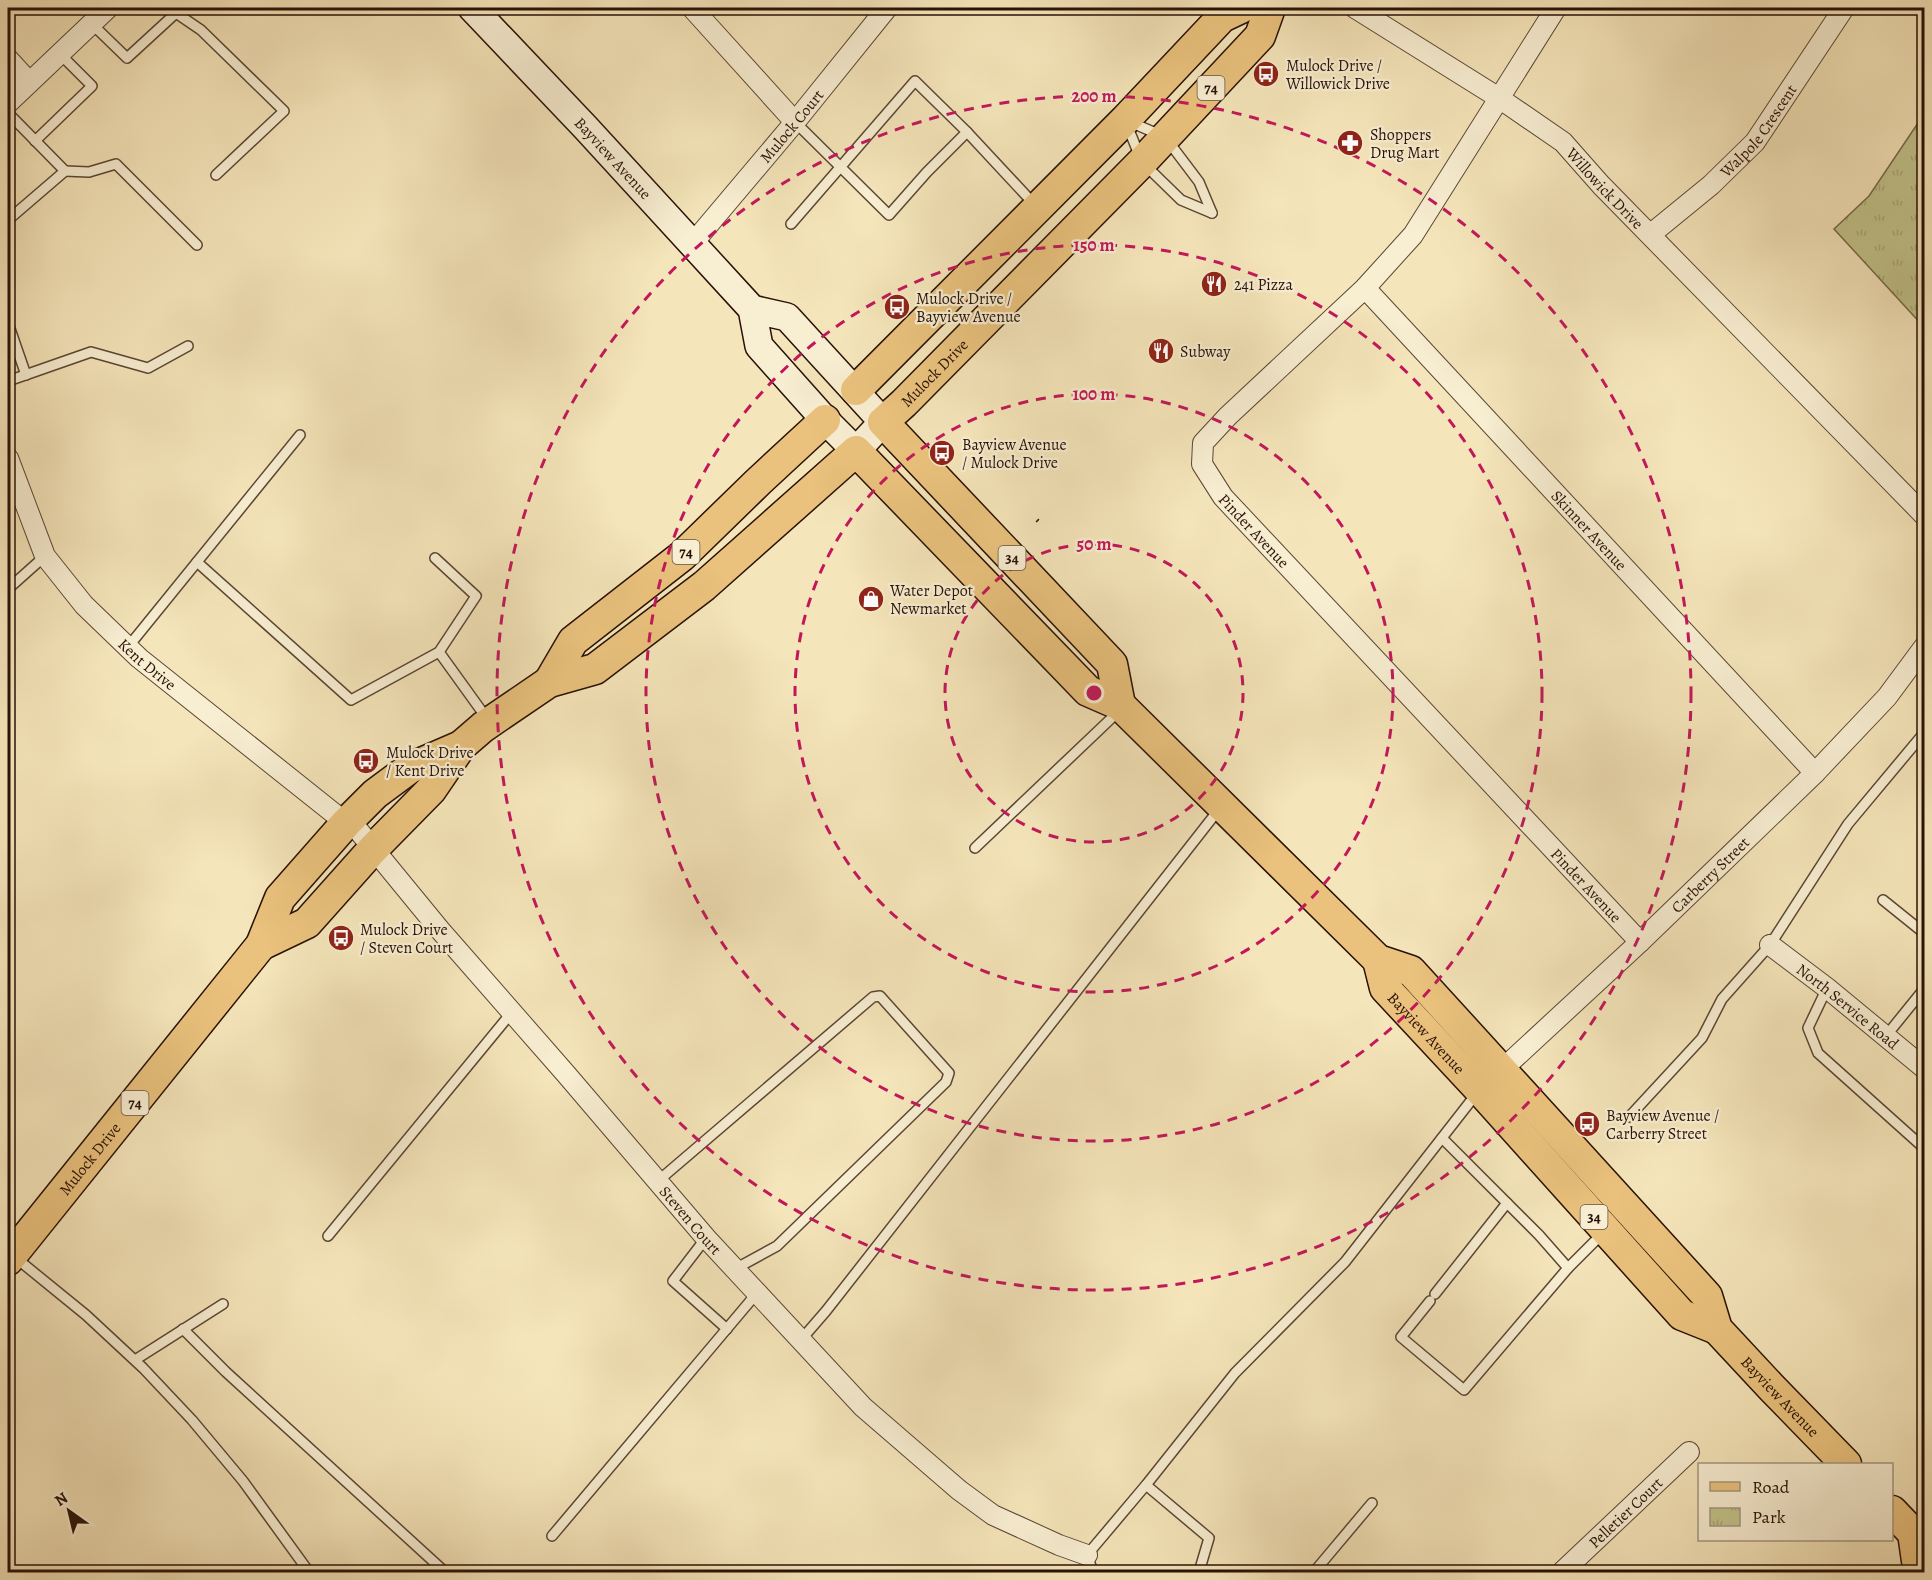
<svg xmlns="http://www.w3.org/2000/svg" width="1932" height="1580" viewBox="0 0 1932 1580" font-family="Alegreya,serif">
<defs>
<pattern id="park-tufts" width="24" height="20" patternUnits="userSpaceOnUse" patternTransform="scale(1.5)"><rect width="24" height="20" fill="#c2c38b"/><path d="M3 7l-1-3M5 7V3M7 7l1-3M15 17l-1-3M17 17v-4M19 17l1-3" fill="none" stroke="#a7a676"/></pattern>
</defs>
<rect width="100%" height="100%" fill="#f5e5ba"/>
<filter id="stains"><feTurbulence type="fractalNoise" baseFrequency=".00333" numOctaves="4"/><feColorMatrix values="0 0 0 0 .2 0 0 0 0 .09 0 0 0 0 .02 0 0 0 .5 -.17"/></filter>
<radialGradient id="worn" r=".72"><stop offset=".6" stop-color="#630" stop-opacity="0"/><stop offset="1" stop-color="#630" stop-opacity=".3"/></radialGradient>
<polygon fill="url(#park-tufts)" stroke="#756a49" stroke-width="1.5" points="1924,114 1924,327 1834,229 1869,196"/>
<g fill="none" stroke-linecap="round" stroke-linejoin="round">
<g stroke="#5b4634" stroke-width="12">
<g id="service">
<polyline points="176,13 201,30 284,111 216,175"/>
<polyline points="91,23 127,58 176,13 171,8"/>
<polyline points="8,113 65,171 8,220"/>
<polyline points="795,122 889,215 927,172 967,132"/>
<polyline points="1130,122 1165,137 1199,182 1212,213"/>
<polyline points="1127,125 1142,162 1181,200 1212,213"/>
<polyline points="35,141 92,86 60,54"/>
<polyline points="65,171 89,172 116,164 197,245"/>
<polyline points="791,224 915,81 967,132 1034,204"/>
<polyline points="8,323 26,375"/>
<polyline points="8,381 91,352 148,368 188,346"/>
<polyline points="197,562 351,700 439,652 476,596 435,558"/>
<polyline points="8,589 45,556"/>
<polyline points="128,647 300,435"/>
<polyline points="439,652 488,720"/>
<polyline points="975,848 1119,711"/>
<polyline points="1883,900 1924,933"/>
<polyline points="1827,988 1808,1028 1818,1053 1924,1148"/>
<polyline points="1886,1036 1924,989"/>
<polyline points="1629,1117 1702,1038 1722,999 1770,945 1848,824 1924,733"/>
<polyline points="1442,1138 1539,1235 1568,1268"/>
<polyline points="658,1181 873,997 880,996 949,1073 946,1082 777,1246 735,1269"/>
<polyline points="328,1236 512,1012"/>
<polyline points="706,1238 673,1281 727,1329"/>
<polyline points="16,1258 86,1315 143,1368 192,1420 243,1481 309,1572"/>
<polyline points="1435,1294 1507,1203"/>
<polyline points="1430,1301 1401,1337 1464,1390 1568,1268 1602,1234"/>
<polyline points="183,1329 226,1372 445,1572"/>
<polyline points="800,1341 826,1311 1220,808"/>
<polyline points="135,1360 223,1304"/>
<polyline points="1146,1485 1209,1538 1199,1572"/>
<polyline points="552,1536 757,1293"/>
<polyline points="1093,1572 1087,1555 1146,1485 1235,1373 1345,1262 1477,1093"/>
<polyline points="1314,1572 1372,1503"/>
</g>
</g>
<g stroke="#5b4634" stroke-width="22">
<g id="minor">
<polyline points="692,8 795,122"/>
<path id="s1" d="M1355,8L1499,98L1563,142L1601,185L1924,515"/>
<path id="s2" d="M1556,8L1413,235L1365,288L1228,416L1203,443L1202,464L1223,497L1640,942"/>
<polyline points="8,59 29,82"/>
<polyline points="8,103 108,8"/>
<path id="s3" d="M1651,234L1711,185L1755,142L1844,8"/>
<path id="s4" d="M693,243L795,122L887,8"/>
<path id="s5" d="M1365,288L1815,773"/>
<path id="s6" d="M8,458L45,556L84,605L139,658L346,823L358,830L440,930L566,1074L706,1238L863,1407L959,1490L993,1515L1059,1545L1087,1555"/>
<path id="s7" d="M1770,945L1827,988L1924,1068"/>
<path id="s8" d="M1494,1077L1640,942L1815,773L1887,697L1924,647"/>
<path id="s9" d="M1562,1572L1689,1452"/>
</g>
</g>
<g stroke="#281107" stroke-width="30">
<g id="secondary">
<path id="s10" d="M472,8L586,128L752,309L759,346L825,420L856,451L883,422L787,317L752,309"/>
</g>
</g>
<g stroke="#281107" stroke-width="33">
<g id="primary">
<polyline points="856,390 1125,120 1222,17 1241,8"/>
<polyline points="549,682 573,641 682,556 758,482 825,420"/>
<path id="s11" d="M1120,705L1112,664L883,422L904,403L1142,162L1260,36L1270,8"/>
<path id="s12" d="M261,945L307,923L373,849L431,790L461,746L483,727L549,682L595,669L704,586L856,451L1088,691L1120,705L1378,960L1411,971L1707,1296L1717,1329L1772,1388L1846,1464"/>
<path id="s13" d="M1378,960L1385,988L1480,1090L1682,1315L1717,1329"/>
<path id="s14" d="M8,1260L261,945L280,898L346,823L375,794L410,768L461,746"/>
<polyline points="1892,1511 1913,1533 1924,1536"/>
<polyline points="1913,1533 1917,1561 1924,1569"/>
</g>
</g>
<polyline stroke="#281107" stroke-width="4" stroke-dasharray="1.5 3" stroke-linecap="butt" points="1037,520 1040,523"/>
<use href="#service" stroke="#f8eed2" stroke-width="9"/>
<use href="#minor" stroke="#f8eed2" stroke-width="20"/>
<use href="#secondary" stroke="#f8eed2" stroke-width="27"/>
<use href="#primary" stroke="#eac27d" stroke-width="30"/>
</g>
<g fill="none" stroke="#c2185b" stroke-width="3" stroke-dasharray="10 8">
<circle cx="1094" cy="693" r="149"/>
<circle cx="1094" cy="693" r="299"/>
<circle cx="1094" cy="693" r="448"/>
<circle cx="1094" cy="693" r="597"/>
</g>
<defs>
<g id="bus-disc" transform="scale(1.35)"><circle r="9.5" fill="#8f2418" stroke="#f8eed2"/><path d="M-5-6H5V4H4V6H2V4H-2V6H-4V4H-5ZM-3.5-4V0h7V-4ZM-3.5 1.2v1.5H-2V1.2ZM2 1.2v1.5H3.5V1.2Z" fill="#fff"/></g>
<g id="pharmacy-disc" transform="scale(1.35)"><circle r="9.5" fill="#8f2418" stroke="#f8eed2"/><path d="M-2-6h4v4h4v4h-4v4h-4v-4h-4v-4h4Z" fill="#fff"/></g>
<g id="restaurant-disc" transform="scale(1.35)"><circle r="9.5" fill="#8f2418" stroke="#f8eed2"/><path d="M-5-6h1v4h1v-4h1v4h1v-4h1v5L-1.5 .5V6h-2V.5L-5-1ZM5-6V6H3V1.5H1.5Q1.5-4 5-6Z" fill="#fff"/></g>
<g id="shop-disc" transform="scale(1.35)"><circle r="9.5" fill="#8f2418" stroke="#f8eed2"/><path d="M-5-2.5h2.3a2.7 3.5 0 0 1 5.4 0H5L5.5 6h-11ZM-1.5-2.5h3a1.5 2.3 0 0 0-3 0Z" fill="#fff"/></g>
</defs>
<g fill-rule="evenodd">
<use href="#bus-disc" x="1266" y="74"/>
<use href="#pharmacy-disc" x="1350" y="143"/>
<use href="#restaurant-disc" x="1214" y="284"/>
<use href="#bus-disc" x="897" y="307"/>
<use href="#restaurant-disc" x="1161" y="351"/>
<use href="#bus-disc" x="942" y="453"/>
<use href="#shop-disc" x="871" y="599"/>
<use href="#bus-disc" x="366" y="761"/>
<use href="#bus-disc" x="341" y="938"/>
<use href="#bus-disc" x="1587" y="1124"/>
</g>
<g text-anchor="middle" stroke-width="4.5" stroke-linejoin="round" paint-order="stroke">
<g fill="#f8eed2" stroke="#665344" stroke-width="1.5">
<rect x="1197.5" y="76" width="27" height="24" rx="4.5"/>
<rect x="672.5" y="540" width="27" height="24" rx="4.5"/>
<rect x="998.5" y="546" width="27" height="24" rx="4.5"/>
<rect x="121.5" y="1091" width="27" height="24" rx="4.5"/>
<rect x="1580.5" y="1205" width="27" height="24" rx="4.5"/>
</g>
<g font-size="15" font-weight="bold" fill="#281107">
<text x="1211" y="93">74</text>
<text x="686" y="557">74</text>
<text x="1012" y="563">34</text>
<text x="135" y="1108">74</text>
<text x="1594" y="1222">34</text>
</g>
<g font-size="16" fill="#281107" stroke="#f8eed2" text-anchor="start">
<text x="1286" y="71">Mulock Drive /<tspan x="1286" dy="18">Willowick Drive</tspan></text>
<text x="1370" y="140">Shoppers<tspan x="1370" dy="18">Drug Mart</tspan></text>
<text x="1234" y="290">241 Pizza</text>
<text x="916" y="304">Mulock Drive /<tspan x="916" dy="18">Bayview Avenue</tspan></text>
<text x="1180" y="357">Subway</text>
<text x="962" y="450">Bayview Avenue<tspan x="962" dy="18">/ Mulock Drive</tspan></text>
<text x="890" y="596">Water Depot<tspan x="890" dy="18">Newmarket</tspan></text>
<text x="386" y="758">Mulock Drive<tspan x="386" dy="18">/ Kent Drive</tspan></text>
<text x="360" y="935">Mulock Drive<tspan x="360" dy="18">/ Steven Court</tspan></text>
<text x="1606" y="1121">Bayview Avenue /<tspan x="1606" dy="18">Carberry Street</tspan></text>
</g>
<g font-size="16" fill="#281107" stroke="#f8eed2">
<text dy="6" stroke="none"><textPath href="#s4" startOffset="153">Mulock Court</textPath></text>
<text dy="6" stroke="none"><textPath href="#s3" startOffset="150">Walpole Crescent</textPath></text>
<text dy="6" stroke="none"><textPath href="#s10" startOffset="206">Bayview Avenue</textPath></text>
<text dy="6" stroke="none"><textPath href="#s1" startOffset="310">Willowick Drive</textPath></text>
<text dy="6" stroke="none"><textPath href="#s11" startOffset="446">Mulock Drive</textPath></text>
<text dy="6" stroke="none"><textPath href="#s2" startOffset="670">Pinder Avenue</textPath></text>
<text dy="6" stroke="none"><textPath href="#s5" startOffset="330">Skinner Avenue</textPath></text>
<text dy="6" stroke="none"><textPath href="#s6" startOffset="254">Kent Drive</textPath></text>
<text dy="6" stroke="none"><textPath href="#s8" startOffset="296">Carberry Street</textPath></text>
<text dy="6" stroke="none"><textPath href="#s2" startOffset="1156">Pinder Avenue</textPath></text>
<text dy="6" stroke="none"><textPath href="#s7" startOffset="99">North Service Road</textPath></text>
<text dy="6" stroke="none"><textPath href="#s13" startOffset="90">Bayview Avenue</textPath></text>
<text dy="6" stroke="none"><textPath href="#s14" startOffset="130">Mulock Drive</textPath></text>
<text dy="6" stroke="none"><textPath href="#s6" startOffset="1035">Steven Court</textPath></text>
<text dy="6" stroke="none"><textPath href="#s12" startOffset="2116">Bayview Avenue</textPath></text>
<text dy="6" stroke="none"><textPath href="#s9" startOffset="87">Pelletier Court</textPath></text>
</g>
</g>
<circle cx="1094" cy="693" r="9" fill="#c2185b" stroke="#f8eed2" stroke-width="3"/>
<g font-size="18" text-anchor="middle" font-weight="bold" fill="#c2185b" stroke="#f8eed2" stroke-width="4.5" stroke-linejoin="round" paint-order="stroke">
<text x="1094" y="102">200 m</text>
<text x="1094" y="251">150 m</text>
<text x="1094" y="400">100 m</text>
<text x="1094" y="550">50 m</text>
</g>
<rect width="1932" height="1580" fill="none" stroke="#f5e5ba" stroke-width="30"/>
<rect x="9" y="9" width="1914" height="1562" fill="none" stroke="#281107" stroke-width="3"/>
<rect x="15" y="15" width="1902" height="1550" fill="none" stroke="#281107" stroke-width="1.5"/>
<rect x="1698" y="1463" width="195" height="78" fill="#f8eed2" stroke="#a59681" stroke-width="1.5"/>
<rect x="1710" y="1482" width="30" height="9" fill="#eac27d" stroke="#a59681" stroke-width="1.5"/>
<text x="1752" y="1493" font-size="18" fill="#281107">Road</text>
<rect x="1710" y="1508" width="30" height="18" fill="url(#park-tufts)" stroke="#a59681" stroke-width="1.5"/>
<text x="1752" y="1523" font-size="18" fill="#281107">Park</text>
<g transform="translate(69 1511) rotate(326)" stroke="#f8eed2" stroke-width="4.5" paint-order="stroke">
<path d="M0-4.5L10 22L0 15L-10 22Z" fill="#281107"/>
<text y="-9" font-size="16" font-weight="bold" text-anchor="middle" fill="#281107">N</text>
</g>
<rect width="100%" height="100%" filter="url(#stains)"/>
<rect width="100%" height="100%" fill="url(#worn)"/>
</svg>
